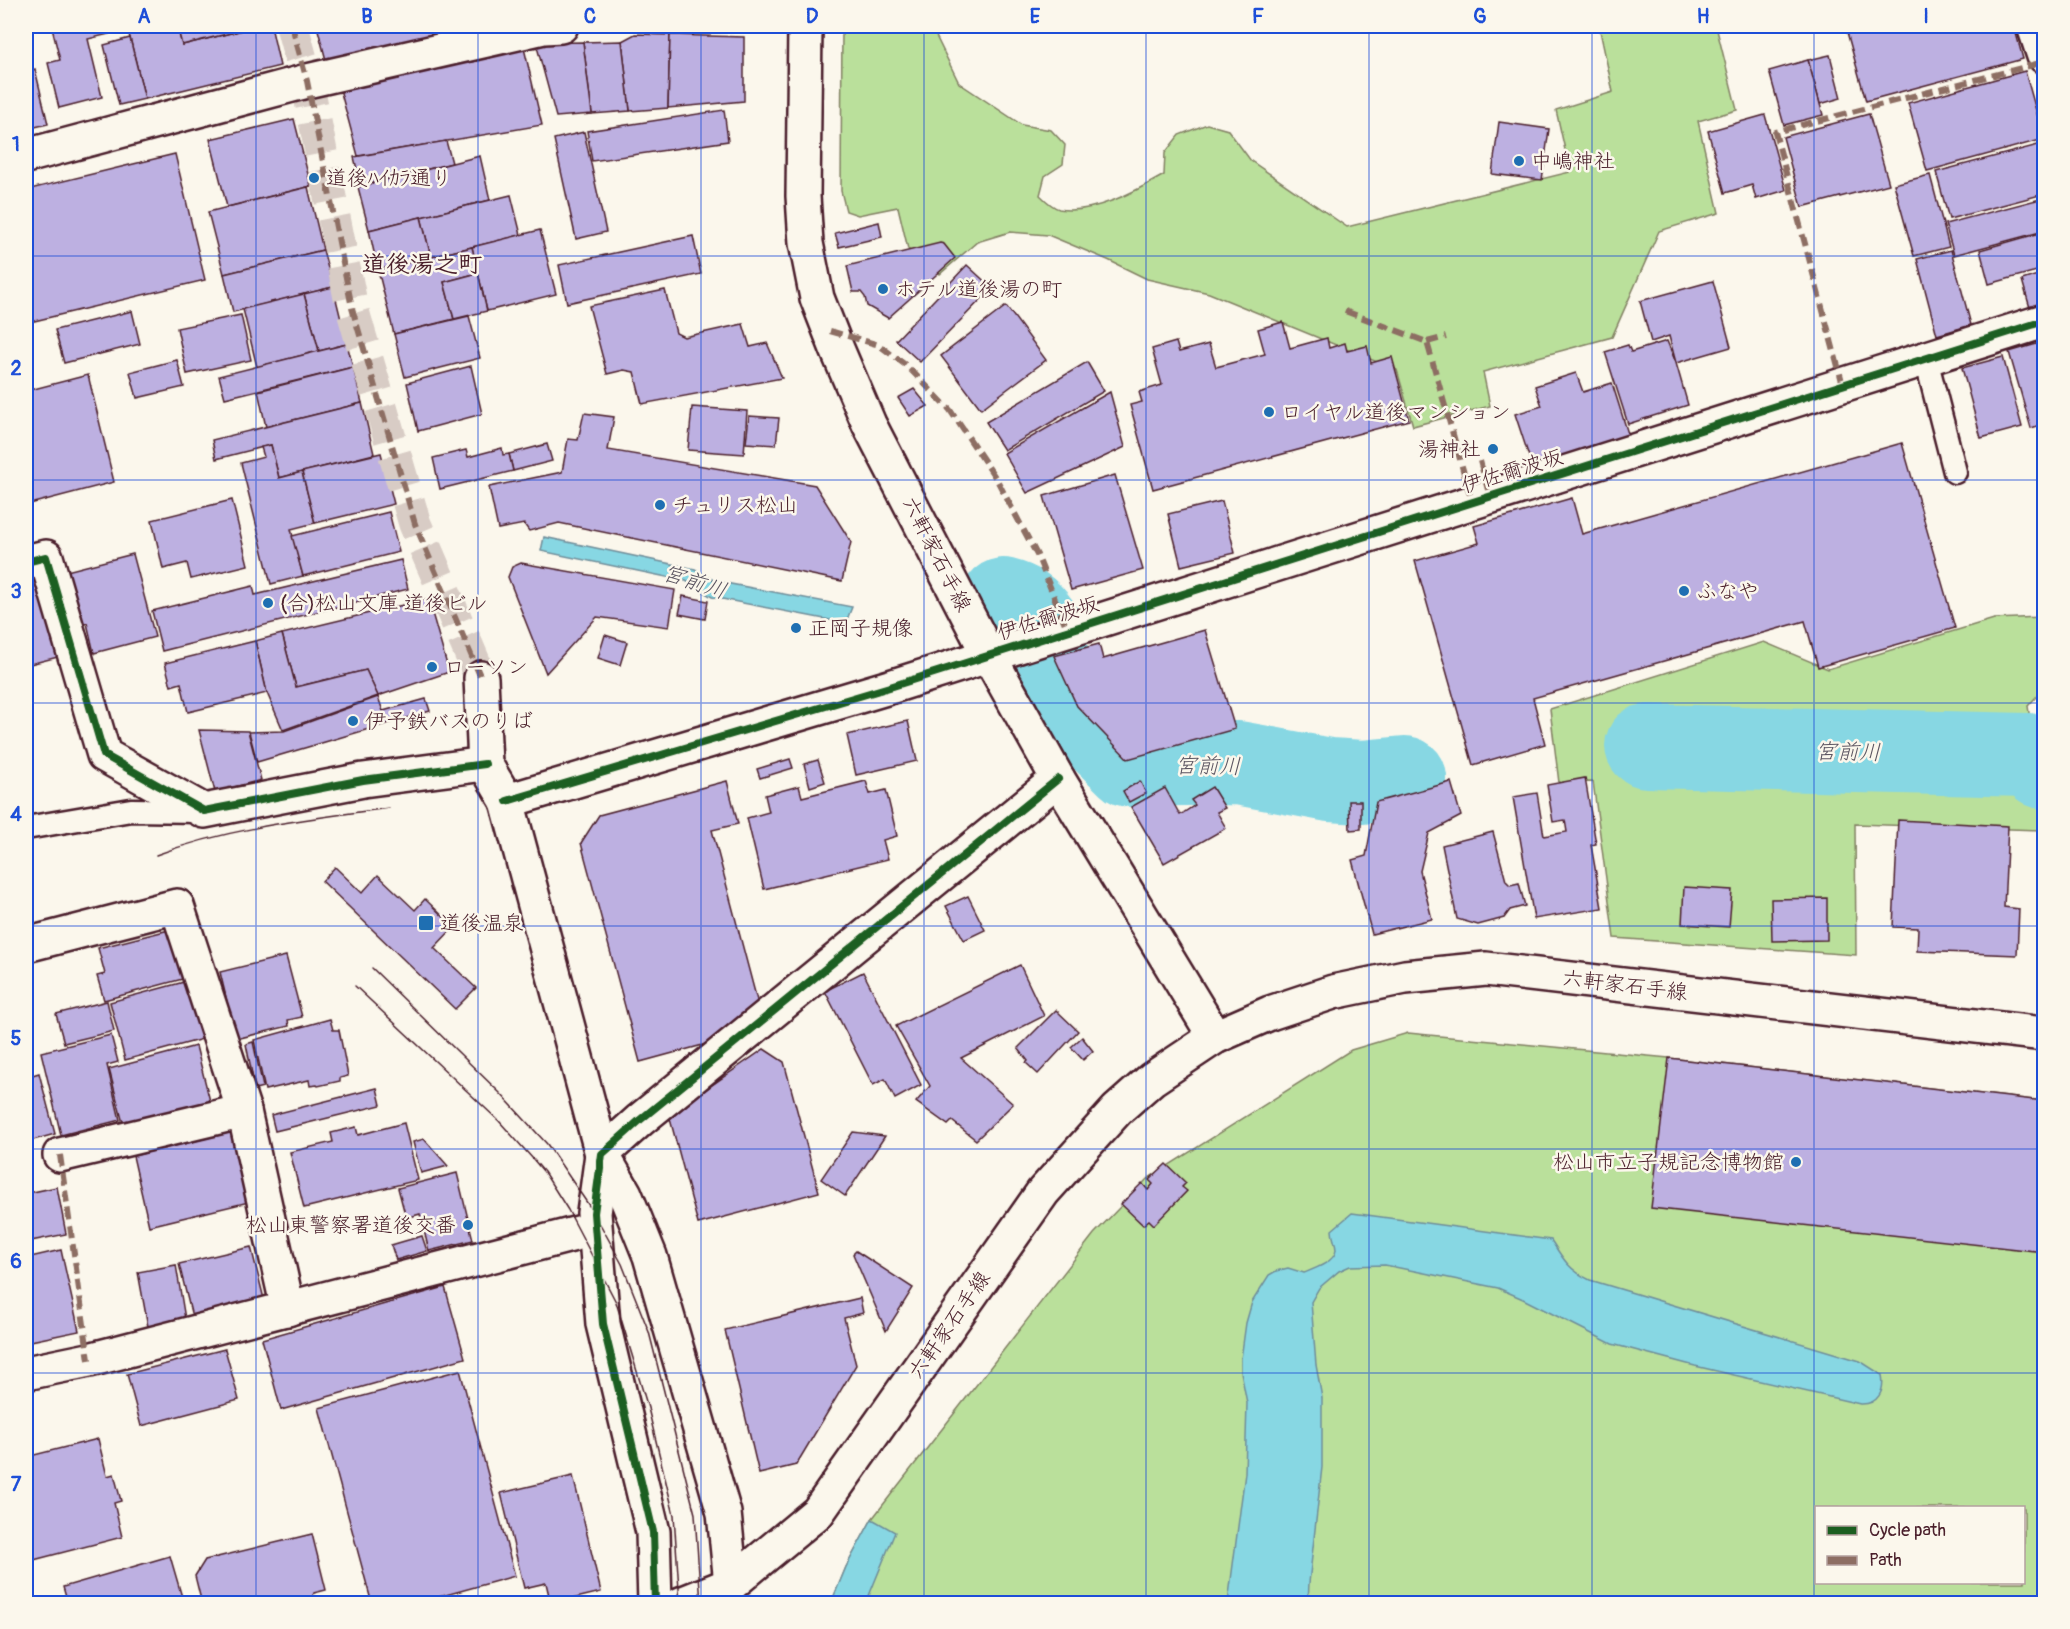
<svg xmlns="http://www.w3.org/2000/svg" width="2070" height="1629" viewBox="0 0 2070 1629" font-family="Pangolin,'Klee One',sans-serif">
<rect width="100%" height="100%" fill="#fbf7ec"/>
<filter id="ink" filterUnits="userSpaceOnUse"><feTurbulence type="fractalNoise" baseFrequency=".0167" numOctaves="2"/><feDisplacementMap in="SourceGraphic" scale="12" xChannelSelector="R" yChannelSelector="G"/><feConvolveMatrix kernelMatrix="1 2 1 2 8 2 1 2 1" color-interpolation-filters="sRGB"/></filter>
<g filter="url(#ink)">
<g fill="#bae09b" stroke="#828063" stroke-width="1.5" fill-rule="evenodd">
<path d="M842,26H931L959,83L1022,125L1051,130L1065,145L1063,164L1045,176L1040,195C1045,200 1052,207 1059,209C1092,215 1136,191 1164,175L1165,153L1179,135L1207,124L1228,130L1251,161L1347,227L1570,172L1556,110L1613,92L1599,26H1716L1737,110L1698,121L1719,213L1659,231L1612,337L1483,372L1490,406L1413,426L1397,370L1209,293L1147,279L1108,260L1048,235L1010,232L977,242L940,274L908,249L898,207L858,215L846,211L841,191Z"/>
<polygon points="2044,617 2044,688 2028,706 2044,814 2044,830 1855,824 1856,955 1614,938 1593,782 1559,783 1550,709 1764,642 1828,669 1994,619"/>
<path d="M1408,1033L1669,1058L2044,1101V1603L831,1604L846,1567L872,1519L1094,1234L1147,1179L1351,1050ZM1816,1508H2024V1582H1816Z"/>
</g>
<g fill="#87d7e3" stroke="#6f8d99" stroke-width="1.5">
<polygon points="544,537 695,569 715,581 852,607 846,622 835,621 712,597 686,581 541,551"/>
<path d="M1352,1213L1551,1240C1563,1259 1569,1270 1590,1280L1860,1361L1882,1375C1885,1391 1878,1405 1860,1404L1695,1366L1612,1344L1523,1299L1498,1288L1385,1265L1350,1266L1339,1271L1319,1288L1311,1302L1316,1365L1322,1398V1467L1309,1583L1308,1603H1228L1245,1473L1247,1403L1241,1372V1359L1246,1323L1252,1302L1269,1275L1276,1271L1288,1268L1304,1273C1314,1269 1335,1262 1336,1250C1336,1243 1332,1238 1332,1230Z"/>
<polygon points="872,1519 895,1532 866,1603 831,1603 846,1567"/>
</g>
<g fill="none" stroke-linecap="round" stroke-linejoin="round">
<g stroke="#87d7e3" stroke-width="84">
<path d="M1003,600C1019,604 1028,610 1038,624"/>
<polyline points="1055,672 1075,711 1130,765 1238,763 1330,780 1362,782 1405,778"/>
<polyline points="1647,746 2028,755 2044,767"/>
</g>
</g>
<g fill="#bdb0e1" stroke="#4a1f2b" stroke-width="1.5">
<polygon points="60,26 107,26 109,34 88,39 102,97 59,108 48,63 60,60 52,28"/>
<polygon points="165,26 177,26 182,45 259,26 271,26 280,66 145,99 129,34"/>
<polygon points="177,26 259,26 182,45"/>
<polygon points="317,26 465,26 466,29 327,64"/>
<polygon points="1872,26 2014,26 2023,59 1866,101 1847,32"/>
<polygon points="635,34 670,35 668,108 630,111 622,41"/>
<polygon points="670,35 744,37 744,101 668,108"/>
<polygon points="130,38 145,99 119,105 104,45"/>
<polygon points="622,41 630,111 592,114 583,42"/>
<polygon points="583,42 592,114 556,117 536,43"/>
<polygon points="524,48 542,125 358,156 340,89"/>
<polygon points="1830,55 1841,98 1820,104 1808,60"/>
<polygon points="1808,60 1823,115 1784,125 1769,71"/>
<polygon points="35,69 48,124 26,129 26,72"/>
<polygon points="2025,71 2044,139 1927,171 1908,103"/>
<polygon points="724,110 728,141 592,161 587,131"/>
<polygon points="1869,114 1889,184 1802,207 1783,137"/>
<polygon points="1765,115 1786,190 1756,199 1752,185 1725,193 1708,131"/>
<polygon points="294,119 311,186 227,207 210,139"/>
<polygon points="1499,122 1549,129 1542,180 1492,174"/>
<polygon points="584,132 606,232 576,239 554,139"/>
<polygon points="446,141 452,163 361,186 354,157"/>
<polygon points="2042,144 2044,153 2044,194 1949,219 1936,172"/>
<polygon points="175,154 205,280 26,323 26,190"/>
<polygon points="480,156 490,200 369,230 358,187"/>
<polygon points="1930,175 1949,247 1914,256 1894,184"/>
<polygon points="308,187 323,250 224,274 208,212"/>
<polygon points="511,195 521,235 431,257 421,217"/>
<polygon points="2044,198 2044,231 1954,255 1945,224"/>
<polygon points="421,217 431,257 378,270 369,230"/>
<polygon points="879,222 882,237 839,247 835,233"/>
<polygon points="540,230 556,294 487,311 472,247"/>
<polygon points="2044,232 2044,269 1989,284 1980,250"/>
<polygon points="693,236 701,274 567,303 559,265"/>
<polygon points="940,243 944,244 955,258 888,318 867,306 865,297 861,292 853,292 847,266"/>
<polygon points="472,247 478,273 444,282 454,319 394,334 378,270"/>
<polygon points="323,250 333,287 233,312 224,274"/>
<polygon points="1951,250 1971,325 1937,335 1917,259"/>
<polygon points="967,265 992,288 920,362 896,340"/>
<polygon points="478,273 487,311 454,319 444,282"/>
<polygon points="2044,273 2044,311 2032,315 2022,280"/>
<polygon points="1713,281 1731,347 1676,363 1669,336 1651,342 1640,301"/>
<polygon points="333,287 347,344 319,351 304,294"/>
<polygon points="665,290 676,333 684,337 743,324 750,347 767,343 782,378 642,404 634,372 624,370 607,374 589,306"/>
<polygon points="304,294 319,351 257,367 243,309"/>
<polygon points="1006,306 1046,360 981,409 941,356"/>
<polygon points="132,311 140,344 64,363 55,330"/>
<polygon points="241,315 251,360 187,374 177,328"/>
<polygon points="469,316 480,358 405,377 394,334"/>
<polygon points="1283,322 1290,348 1327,338 1329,348 1345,343 1347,351 1367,346 1371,363 1392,357 1409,420 1153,489 1130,405 1142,402 1139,392 1162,385 1152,349 1176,342 1179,352 1209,344 1216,367 1265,354 1258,329"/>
<polygon points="2044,337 2044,358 2040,338"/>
<polygon points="1667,341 1676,363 1688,405 1628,424 1605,352 1628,345 1631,352"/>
<polygon points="2040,343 2044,358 2044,424 2031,428 2009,352"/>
<polygon points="347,344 353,367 225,398 219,376"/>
<polygon points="2003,357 2022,427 1981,438 1962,368"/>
<polygon points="177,360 184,387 137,398 130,372"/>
<polygon points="1087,362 1104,391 1004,450 986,422"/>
<polygon points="471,366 482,414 418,431 407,383"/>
<polygon points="353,367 362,403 266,427 258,391"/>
<polygon points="1576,373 1583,392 1612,383 1630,440 1534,472 1515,414 1542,406 1535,386"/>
<polygon points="88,375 114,482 26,505 26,391"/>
<polygon points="914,389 928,406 910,416 898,398"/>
<polygon points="1110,392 1125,447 1027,493 1004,453"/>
<polygon points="362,403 374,454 279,478 271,445 216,459 212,440"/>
<polygon points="692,407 747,411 744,454 688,450"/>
<polygon points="584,413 614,417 608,450 815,485 851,542 842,581 559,523 529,531 524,524 498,529 489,487 562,472 568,439 578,440"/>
<polygon points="749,416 779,418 776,445 746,443"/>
<polygon points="1902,443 1955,628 1818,667 1805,621 1533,698 1545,744 1473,765 1415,561 1479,543 1474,526 1572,498 1582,534"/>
<polygon points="547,444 552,461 513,471 509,454"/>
<polygon points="271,445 279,478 302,472 315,523 291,529 303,576 271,584 241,463 264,457 261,447"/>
<polygon points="502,448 503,455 509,454 513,471 440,489 433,458 466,450 468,457"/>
<polygon points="381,453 394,504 315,523 302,472"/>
<polygon points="1115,475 1143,570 1071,590 1044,496"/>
<polygon points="232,500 248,565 191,579 187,563 163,569 152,520"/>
<polygon points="1222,501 1235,553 1181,566 1168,514"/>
<polygon points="389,512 399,552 303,576 292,536"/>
<polygon points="133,554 155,637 94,653 87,623 73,626 59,573"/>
<polygon points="401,560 408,589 162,651 152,611 253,586 255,595"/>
<polygon points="521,563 675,590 669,627 597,617 546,673 508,577 512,567"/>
<polygon points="43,579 62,656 26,665 26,583"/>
<polygon points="683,596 708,601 705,619 679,614"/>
<polygon points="428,599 449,672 378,696 366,670 296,687 282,634"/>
<polygon points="1205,630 1235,729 1128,759 1077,706 1054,656 1099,644 1103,659"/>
<polygon points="282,634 296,687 366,670 378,696 283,730 267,693 255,641"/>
<polygon points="605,635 627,642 620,665 598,658"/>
<polygon points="255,641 267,693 188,712 181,683 171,686 165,663"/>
<polygon points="378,697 383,711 426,699 430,711 257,762 249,732 284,731"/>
<polygon points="908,721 917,761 856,775 847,735"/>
<polygon points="199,730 248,731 261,780 215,792"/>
<polygon points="790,759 793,768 760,778 757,769"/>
<polygon points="818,760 825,782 810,787 804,764"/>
<polygon points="1585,778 1596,844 1591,845 1602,908 1534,919 1513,797 1537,793 1544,836 1567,832 1565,820 1553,822 1547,785"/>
<polygon points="727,781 738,824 712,830 759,1008 721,1040 640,1062 581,843 599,815"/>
<polygon points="866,781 870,794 886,790 897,836 883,840 888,859 764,889 747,818 769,812 765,795 799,786 802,797"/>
<polygon points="1140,781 1146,793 1129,802 1123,791"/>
<polygon points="1451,782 1461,816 1429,833 1420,871 1432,919 1372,934 1352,860 1366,856 1376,802"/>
<polygon points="1212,787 1225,808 1217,812 1226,828 1164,863 1131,807 1165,788 1180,815 1195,805 1191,800"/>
<polygon points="1349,801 1361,801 1361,829 1350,830"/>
<polygon points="1898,820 2008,826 2004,907 2019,909 2017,955 1917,951 1918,928 1893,927"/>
<polygon points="1493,832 1506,881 1510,885 1519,883 1525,906 1510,910 1504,918 1478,925 1457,919 1442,845"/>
<polygon points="335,867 362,893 378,875 415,910 425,899 454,927 434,948 476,988 455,1009 322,881"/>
<polygon points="1684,887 1732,890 1729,927 1682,924"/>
<polygon points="968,896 985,930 964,940 946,906"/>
<polygon points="1827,898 1827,940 1772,941 1771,899"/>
<polygon points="177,928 190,977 104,1000 97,976 105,974 98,948"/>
<polygon points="286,956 302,1017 288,1020 289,1026 236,1039 220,972"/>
<polygon points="1020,965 1044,1016 961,1058 1013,1104 976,1140 952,1121 948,1125 916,1102 930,1086 896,1026"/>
<polygon points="863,972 921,1085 895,1099 885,1079 873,1085 825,991"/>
<polygon points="195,979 210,1037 125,1060 110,1002"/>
<polygon points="107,1001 114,1031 64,1043 56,1014"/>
<polygon points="1056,1010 1078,1031 1038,1074 1026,1063 1028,1061 1018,1048"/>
<polygon points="330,1019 333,1030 339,1030 348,1076 340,1078 340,1081 318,1086 317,1085 310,1086 309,1080 265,1090 254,1040"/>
<polygon points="111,1035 118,1062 107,1065 120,1120 61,1135 41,1052"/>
<polygon points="1082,1037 1093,1051 1083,1060 1071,1047"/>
<polygon points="253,1042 263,1087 255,1089 246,1044"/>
<polygon points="196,1046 212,1109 125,1131 109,1069"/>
<polygon points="764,1049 784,1062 819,1192 698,1224 669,1115"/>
<polygon points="1669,1058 2044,1101 2044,1252 1651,1208"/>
<polygon points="39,1073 55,1134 26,1142 26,1077"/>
<polygon points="377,1088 381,1105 275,1131 271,1115"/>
<polygon points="404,1123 418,1180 304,1208 290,1152 333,1142 331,1133 356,1127 358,1135"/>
<polygon points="236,1131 253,1201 149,1226 133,1156"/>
<polygon points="853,1132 885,1136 845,1196 821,1179"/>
<polygon points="424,1139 448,1166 421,1173 413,1142"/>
<polygon points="1166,1164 1186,1183 1182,1187 1187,1191 1154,1225 1149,1220 1143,1225 1121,1204 1142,1183 1148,1190 1153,1184 1149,1180"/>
<polygon points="457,1173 473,1240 429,1251 420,1214 406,1218 398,1188"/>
<polygon points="26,1182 28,1193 57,1187 66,1234 26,1242"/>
<polygon points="422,1236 427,1251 396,1260 391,1245"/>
<polygon points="251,1247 267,1311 195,1329 179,1264"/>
<polygon points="61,1250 79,1331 26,1342 26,1258"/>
<polygon points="856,1251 913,1288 886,1331 853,1254"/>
<polygon points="176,1265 186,1325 149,1332 138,1272"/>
<polygon points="445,1287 465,1358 281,1410 262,1339"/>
<polygon points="860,1298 863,1313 844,1318 856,1365 796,1465 759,1474 725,1330"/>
<polygon points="225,1349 239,1400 141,1426 127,1374"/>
<polygon points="460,1370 515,1576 413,1604 372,1604 319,1408"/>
<polygon points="98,1439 107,1476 114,1474 121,1501 114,1503 122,1537 26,1562 26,1457"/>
<polygon points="573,1476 601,1592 551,1604 546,1583 524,1588 501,1493"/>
<polygon points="312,1534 326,1590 314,1593 309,1604 202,1604 195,1576 205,1560"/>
<polygon points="170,1556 184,1604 68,1604 63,1587"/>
</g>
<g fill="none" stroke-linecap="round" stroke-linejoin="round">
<polyline stroke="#d8ccc5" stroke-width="33" stroke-dasharray="33 16" stroke-linecap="butt" points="292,26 307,81 352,308 415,524 481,678"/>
<g stroke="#4a1f2b" stroke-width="27">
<g id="lane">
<polyline points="1926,359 1955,472"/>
<polyline points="26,828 131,810 199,811"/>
</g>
</g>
<g stroke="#4a1f2b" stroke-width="38">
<g id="street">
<polyline points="2034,26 2044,56"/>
<polyline points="26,156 307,81 544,27 561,26"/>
<polyline points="26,562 46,557 104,755 204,811 363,780 485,764"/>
<polyline points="481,678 485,764 507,801 893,686 2044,321"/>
<polyline points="26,945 177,906 244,1111"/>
<polyline points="602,1154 625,1194 650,1256 724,1513 731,1584"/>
<polyline points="60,1155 244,1111 288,1309"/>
<polyline points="26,1373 89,1360 594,1229"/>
<polyline points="655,1604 653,1532 603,1324 594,1213 602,1154 640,1120 1058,779"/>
</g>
</g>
<g stroke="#4a1f2b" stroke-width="38">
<g id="secondary">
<polyline points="805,26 803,196 806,243 817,298 837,349 869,424 989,656 1058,779 1215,1037"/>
<polyline points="507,801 602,1154"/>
<polyline points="681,1604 731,1584 818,1512 1043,1192 1117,1110 1152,1079 1215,1037 1270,1013 1333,992 1405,977 1486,969 2044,1034"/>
</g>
</g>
<use href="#lane" stroke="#fbf7ec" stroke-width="22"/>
<use href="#street" stroke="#fbf7ec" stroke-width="33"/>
<use href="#secondary" stroke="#fbf7ec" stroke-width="33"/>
<g stroke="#4a1f2b" stroke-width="1.5">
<path d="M156,855C231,827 310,819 389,808"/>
<polyline points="372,968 500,1093 547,1144 594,1213 622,1264 649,1332 695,1514 701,1604"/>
<polyline points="355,986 499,1121 533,1159 544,1172 568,1210 588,1248 616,1302 648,1408 674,1515 680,1604"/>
</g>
<g stroke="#8d6e63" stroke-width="6" stroke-dasharray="12 6" stroke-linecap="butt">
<polyline points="292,26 307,81 352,308 415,524 481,678"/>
<polyline points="1345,311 1427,342 1472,502"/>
<polyline points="830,331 879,345 908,367 950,410 997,480 1037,555 1068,631"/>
<polyline points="1427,342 1446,337"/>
<polyline points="1843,385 1775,132 2044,62"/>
<polyline points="1480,461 1490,497"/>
<polyline points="60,1155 89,1360"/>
</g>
<g stroke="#fbf7ec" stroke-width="11">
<g id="cycleway">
<polyline points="26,562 46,557 104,755 204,811 363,780 485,764"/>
<polyline points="507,801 893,686 2044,321"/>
<polyline points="655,1604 653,1532 603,1324 594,1213 602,1154 640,1120 1058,779"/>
</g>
</g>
<use href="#cycleway" stroke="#1b5e20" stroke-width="8"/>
</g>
</g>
<path fill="none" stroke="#1d4ed8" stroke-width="1.5" stroke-opacity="0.55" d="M256,26V1604M478,26V1604M701,26V1604M924,26V1604M1146,26V1604M1369,26V1604M1592,26V1604M1814,26V1604M26,256H2044M26,480H2044M26,703H2044M26,926H2044M26,1149H2044M26,1373H2044"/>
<g fill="#1f6fb2" stroke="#fbf7ec" stroke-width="2">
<circle cx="1519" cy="161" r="6"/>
<circle cx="314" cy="178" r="6"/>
<circle cx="883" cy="289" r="6"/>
<circle cx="1269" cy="412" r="6"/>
<circle cx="1493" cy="449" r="6"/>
<circle cx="660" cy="505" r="6"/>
<circle cx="1684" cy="591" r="6"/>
<circle cx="268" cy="603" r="6"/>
<circle cx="796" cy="628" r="6"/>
<circle cx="432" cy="667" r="6"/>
<circle cx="353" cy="721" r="6"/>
<rect x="418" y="915" width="16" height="16" rx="3"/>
<circle cx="1796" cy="1162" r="6"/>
<circle cx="468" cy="1225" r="6"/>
</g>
<g text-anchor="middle" stroke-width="5" stroke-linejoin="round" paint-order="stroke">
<g font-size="21" fill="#4a1f2b" stroke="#fbf7ec" text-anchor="start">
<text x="1531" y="168">中嶋神社</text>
<text x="326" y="185">道後ﾊｲｶﾗ通り</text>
<text x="895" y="296">ホテル道後湯の町</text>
<text x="1281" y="419">ロイヤル道後マンション</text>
<text x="1481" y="456" text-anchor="end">湯神社</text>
<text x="672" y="512">チュリス松山</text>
<text x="1696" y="598">ふなや</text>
<text x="280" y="610">(合)松山文庫 道後ビル</text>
<text x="808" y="635">正岡子規像</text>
<text x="444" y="674">ローソン</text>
<text x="365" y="728">伊予鉄バスのりば</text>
<text x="440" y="930">道後温泉</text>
<text x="1784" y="1169" text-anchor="end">松山市立子規記念博物館</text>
<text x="456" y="1232" text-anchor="end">松山東警察署道後交番</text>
</g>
<g font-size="21" fill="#4a1f2b" stroke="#fbf7ec">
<text transform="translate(1512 471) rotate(-17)" y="7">伊佐爾波坂</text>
<text transform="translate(937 554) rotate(63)" y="7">六軒家石手線</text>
<text transform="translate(1048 618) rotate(-17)" y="7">伊佐爾波坂</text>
<text transform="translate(1625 985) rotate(7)" y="7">六軒家石手線</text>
<text transform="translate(949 1325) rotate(-55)" y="7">六軒家石手線</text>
</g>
<g font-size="22" font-style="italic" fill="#5c5662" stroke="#fbf7ec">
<text transform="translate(695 581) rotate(18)" y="8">宮前川</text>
<text transform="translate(1848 751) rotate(1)" y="8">宮前川</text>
<text transform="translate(1208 765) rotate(1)" y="8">宮前川</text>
</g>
<g font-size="24" font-weight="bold" fill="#4a1f2b" stroke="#fbf7ec">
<text x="422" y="272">道後湯之町</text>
</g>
</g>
<rect width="2070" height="1629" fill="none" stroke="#fbf7ec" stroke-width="66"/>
<rect x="1815" y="1506" width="210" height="78" fill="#fbf7ec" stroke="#b4a19f" stroke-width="1.5"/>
<rect x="1827" y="1526" width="30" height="9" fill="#1b5e20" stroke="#b4a19f" stroke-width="1.5"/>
<text x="1869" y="1536" font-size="18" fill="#4a1f2b">Cycle path</text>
<rect x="1827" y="1556" width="30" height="9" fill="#8d6e63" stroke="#b4a19f" stroke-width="1.5"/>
<text x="1869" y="1566" font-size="18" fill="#4a1f2b">Path</text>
<rect x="33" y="33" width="2004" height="1563" fill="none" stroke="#1d4ed8" stroke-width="2"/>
<g font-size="20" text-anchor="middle" font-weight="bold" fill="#1d4ed8">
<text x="144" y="23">A</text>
<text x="367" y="23">B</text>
<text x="590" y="23">C</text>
<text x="812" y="23">D</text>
<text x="1035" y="23">E</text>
<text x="1258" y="23">F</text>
<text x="1480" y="23">G</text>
<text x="1703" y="23">H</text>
<text x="1926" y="23">I</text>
<text x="16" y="151">1</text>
<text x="16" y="375">2</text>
<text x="16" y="598">3</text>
<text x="16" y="821">4</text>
<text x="16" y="1045">5</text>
<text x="16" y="1268">6</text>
<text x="16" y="1491">7</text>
</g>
</svg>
